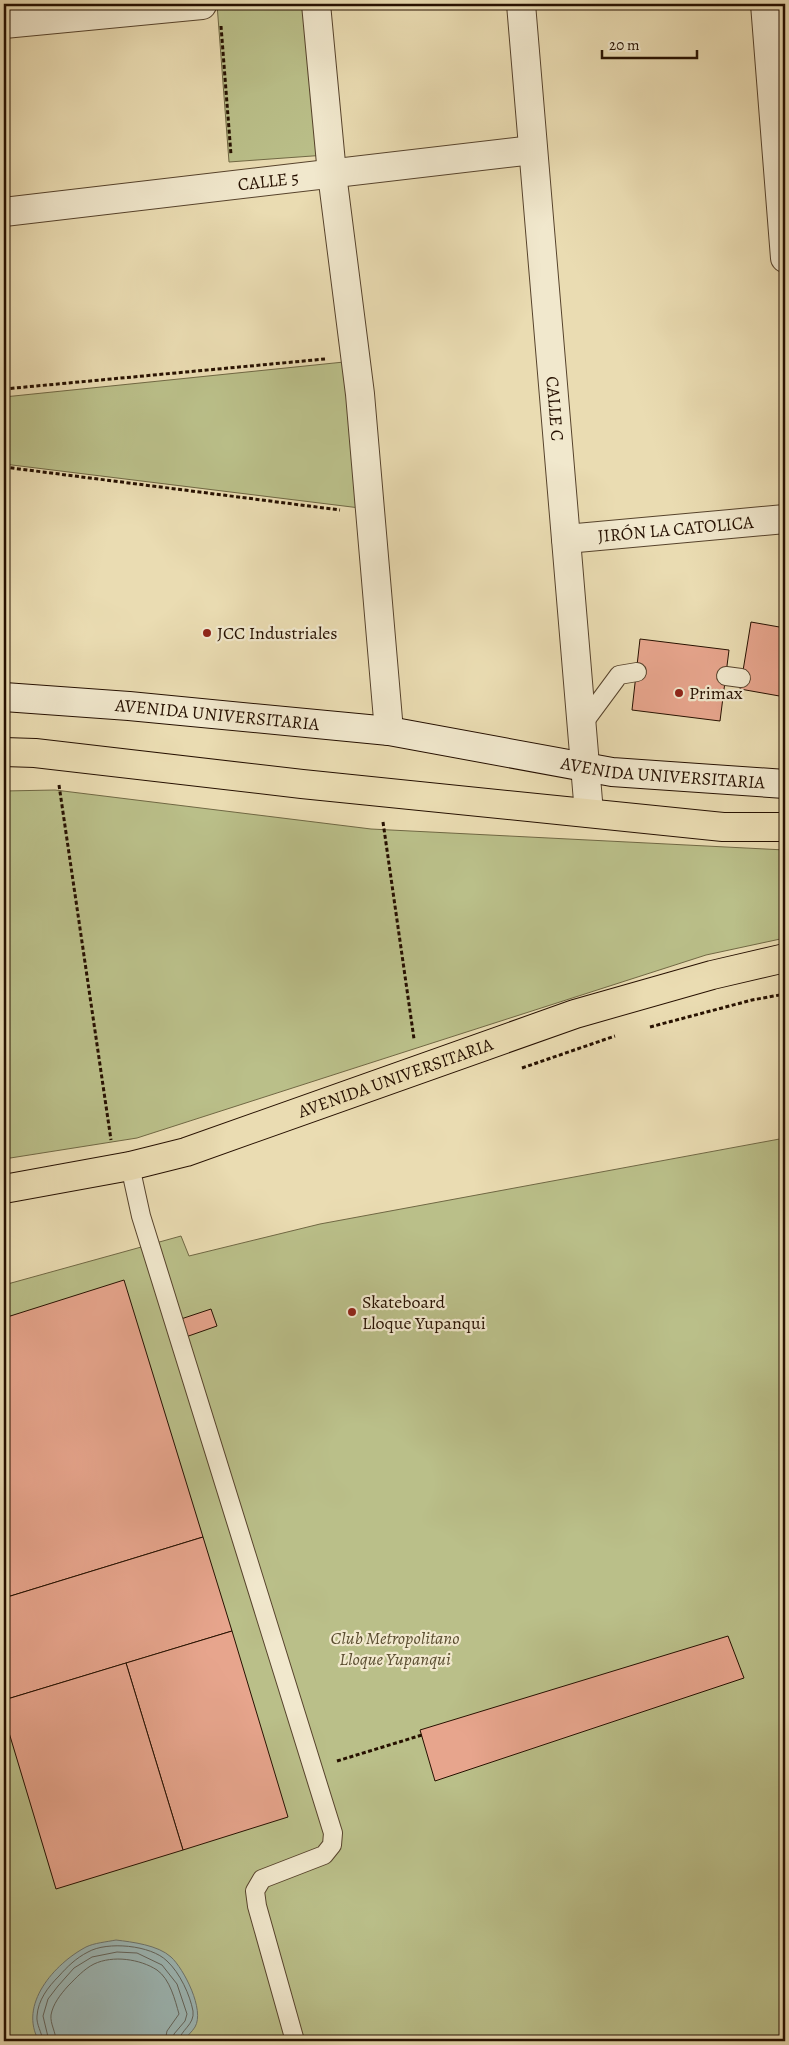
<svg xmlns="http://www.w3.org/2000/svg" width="789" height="2045" viewBox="0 0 789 2045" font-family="Alegreya,serif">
<rect width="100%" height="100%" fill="#eadcb2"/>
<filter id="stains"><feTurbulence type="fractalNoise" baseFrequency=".004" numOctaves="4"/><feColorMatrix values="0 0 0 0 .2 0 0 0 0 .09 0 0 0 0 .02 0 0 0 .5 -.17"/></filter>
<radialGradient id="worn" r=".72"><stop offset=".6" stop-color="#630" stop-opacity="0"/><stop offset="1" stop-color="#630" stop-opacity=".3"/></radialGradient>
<g fill="#babf89" stroke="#706844">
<polygon points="217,4 328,4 340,154 229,162"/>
<polygon points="776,4 785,4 785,78 781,78"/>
<polygon points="344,362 360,508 4,464 4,397"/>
<polygon points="55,790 371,829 785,850 785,938 706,955 137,1138 4,1159 4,791"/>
<polygon points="785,1138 785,2041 4,2041 4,1285 181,1236 189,1256 320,1224"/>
</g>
<path fill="#9db9b8" stroke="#6d756e" d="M116,1940C132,1942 158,1945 171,1957C184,1969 205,2010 195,2027C192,2032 186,2037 183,2041H39C18,2005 54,1964 86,1947C94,1943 106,1942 116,1940Z"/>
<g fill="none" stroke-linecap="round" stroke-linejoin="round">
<g stroke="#62645c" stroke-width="1">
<path d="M43,2041C42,2033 36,2024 37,2016C38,2000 48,1987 59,1976C67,1967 76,1958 88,1952C107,1941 151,1945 167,1961C180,1973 190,1995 193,2011C195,2025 180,2030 179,2041"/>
<polyline points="49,2041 43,2016 48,1999 58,1986 74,1968 92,1957 117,1952 137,1953 162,1965 177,1984 187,2014 185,2021 174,2034 173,2041"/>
<path d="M56,2041C56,2032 50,2024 51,2015C53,2004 60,1995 68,1986C76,1978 84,1969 94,1964C113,1955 140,1959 157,1970C170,1979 175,2000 179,2014L167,2031L165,2041"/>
</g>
</g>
<g fill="#e7a58d" stroke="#261000">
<polygon points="751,622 785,628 785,697 740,689"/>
<polygon points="640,639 729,650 720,721 632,710"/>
<polygon points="124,1280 203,1537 4,1598 4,1318"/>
<polygon points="211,1309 217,1326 180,1339 175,1321"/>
<polygon points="203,1537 232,1631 4,1700 4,1598"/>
<polygon points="232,1631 288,1817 183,1850 126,1663"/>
<polygon points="728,1636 744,1678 435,1781 420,1730"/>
<polygon points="126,1663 183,1850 56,1889 4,1716 4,1700"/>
</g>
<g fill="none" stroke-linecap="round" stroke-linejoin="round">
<g stroke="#57432c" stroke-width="20">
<g id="lane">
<polyline points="726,676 741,678"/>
<polyline points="582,725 619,675 637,672"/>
<polyline points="130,1166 141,1216 333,1833 332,1845 324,1855 262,1879 255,1891 257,1906 295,2041"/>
</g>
</g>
<g stroke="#57432c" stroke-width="30">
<g id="street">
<polyline points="316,4 332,174 360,394 389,731"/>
<path id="s1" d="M521,4L589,813"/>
<polyline points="765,4 785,258"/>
<polyline points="4,24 202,5"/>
<path id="s2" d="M4,212L533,150"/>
<path id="s3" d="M566,539L785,519"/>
</g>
</g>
<g stroke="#261000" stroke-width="30">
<g id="secondary">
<path id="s4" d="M4,697L129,706L389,731L612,772L785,784"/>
</g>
</g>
<g stroke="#261000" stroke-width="30">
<g id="primary">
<polyline points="4,752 35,753 302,784 723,827 785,827"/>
<path id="s5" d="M4,1189L130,1166L186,1152L575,1014L712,975L785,958"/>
</g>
</g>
<g stroke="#261000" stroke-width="3" stroke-dasharray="4 2.5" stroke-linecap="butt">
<polyline points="221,26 231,155"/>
<polyline points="4,389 325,359"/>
<polyline points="4,467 340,510"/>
<polyline points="59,785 111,1140"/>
<polyline points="383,822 414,1039"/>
<polyline points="650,1027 752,1000 785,994"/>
<polyline points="522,1068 615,1036"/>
<polyline points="337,1761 422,1735"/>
</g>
<use href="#lane" stroke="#f1e8cd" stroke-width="18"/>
<use href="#street" stroke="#f1e8cd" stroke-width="28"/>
<use href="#secondary" stroke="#f1e8cd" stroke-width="28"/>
<use href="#primary" stroke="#eadcb2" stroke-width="28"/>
</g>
<g fill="#8f2418" stroke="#f1e8cd" stroke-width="2">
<circle cx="207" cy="633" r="5"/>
<circle cx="679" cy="693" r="5"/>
<circle cx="352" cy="1312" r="5"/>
</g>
<g text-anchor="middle" stroke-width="4.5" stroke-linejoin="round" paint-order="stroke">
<g font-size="18" fill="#261000" stroke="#f1e8cd">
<text dy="6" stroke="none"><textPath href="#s2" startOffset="266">CALLE 5</textPath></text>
<text dy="6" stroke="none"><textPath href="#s1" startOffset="406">CALLE C</textPath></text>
<text dy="6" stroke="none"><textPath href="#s3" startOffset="110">JIRÓN LA CATOLICA</textPath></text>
<text dy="6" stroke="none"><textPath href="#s4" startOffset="214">AVENIDA UNIVERSITARIA</textPath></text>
<text dy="6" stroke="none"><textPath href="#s4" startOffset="664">AVENIDA UNIVERSITARIA</textPath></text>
<text dy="6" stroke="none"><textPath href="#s5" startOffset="408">AVENIDA UNIVERSITARIA</textPath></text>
</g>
<g font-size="18" fill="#261000" stroke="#f1e8cd" text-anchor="start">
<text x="217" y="639">JCC Industriales</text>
<text x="689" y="699">Primax</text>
<text x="362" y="1308">Skateboard<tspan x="362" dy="21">Lloque Yupanqui</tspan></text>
</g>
<g font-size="18" font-style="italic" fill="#5a4d30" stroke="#f1e8cd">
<text x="395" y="1644">Club Metropolitano<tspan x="395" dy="21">Lloque Yupanqui</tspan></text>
</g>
</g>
<rect width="789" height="2045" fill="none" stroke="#eadcb2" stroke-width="20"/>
<rect x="5" y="5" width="779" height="2035" fill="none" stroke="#261000" stroke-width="2.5"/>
<rect x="10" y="10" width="769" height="2025" fill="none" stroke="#261000"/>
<path d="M602 50v8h95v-8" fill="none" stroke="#261000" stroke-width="2.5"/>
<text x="609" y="50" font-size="15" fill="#261000" stroke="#f1e8cd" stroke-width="4" paint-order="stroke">20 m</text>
<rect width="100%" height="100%" filter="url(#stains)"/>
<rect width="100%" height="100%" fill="url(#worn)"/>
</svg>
